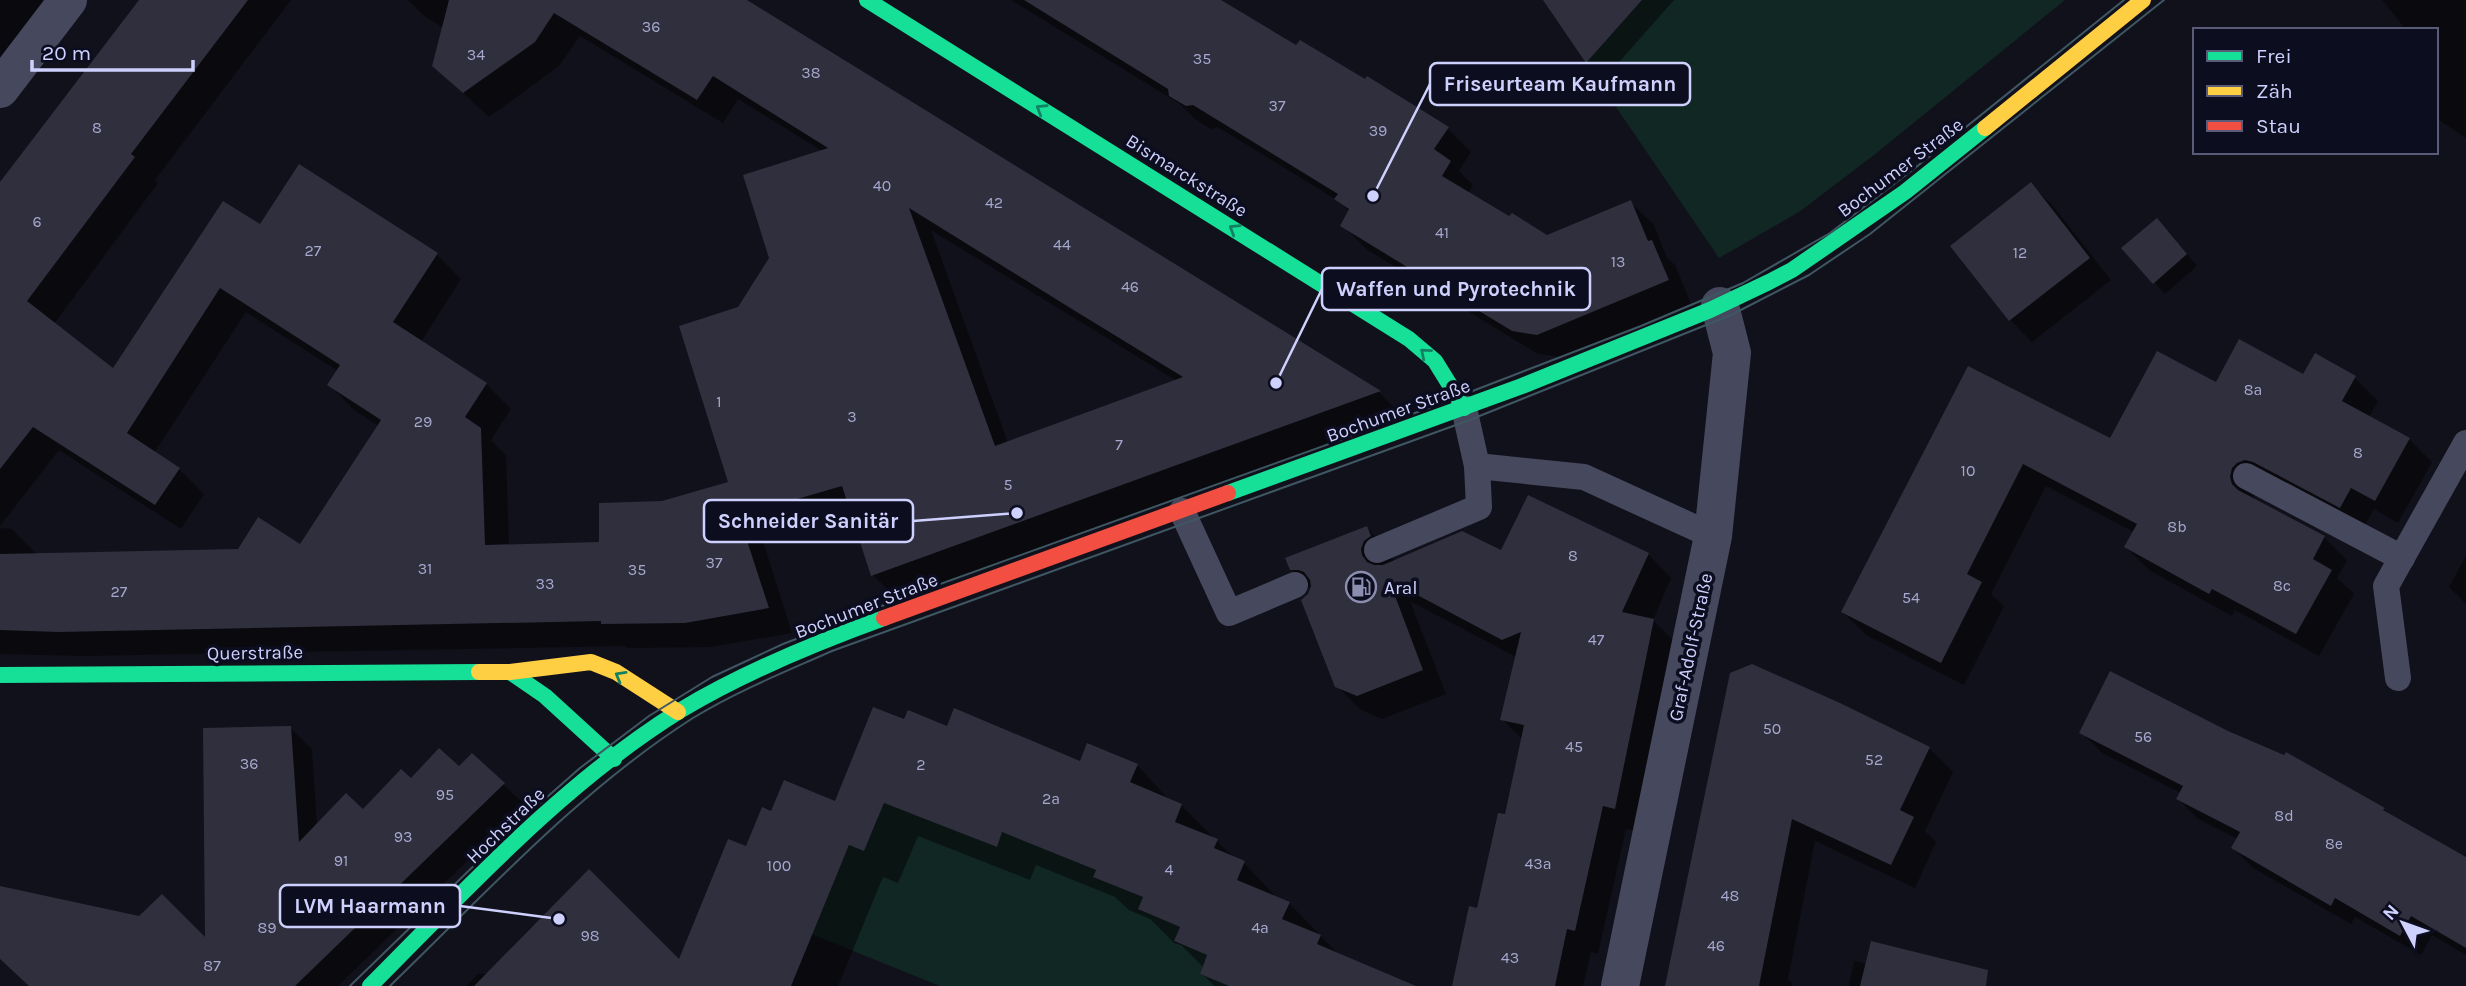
<svg xmlns="http://www.w3.org/2000/svg" width="2466" height="986" viewBox="0 0 2466 986" font-family="Karla,sans-serif">
<rect width="100%" height="100%" fill="#11111c"/>
<g fill="#112724">
<polygon points="1642,0 2065,0 1874,155 1799,212 1719,258 1586,63"/>
<polygon points="874,799 912,814 918,803 965,834 996,847 1002,832 1100,858 1093,877 1143,897 1139,909 1180,927 1175,942 1207,955 1200,974 1229,986 940,986 811,934 849,845 864,850 878,819"/>
</g>
<g fill="#0007" fill-rule="evenodd">
<polygon points="0,0 44,0 0,58"/>
<path d="M140,0H291L155,180L158,183L54,324L114,370L260,227L436,254L461,279L421,342L486,384L511,409L491,440L506,455L509,546L601,544L663,503L731,483L739,309L770,258L822,151L738,99L723,123L580,36L559,66L489,117L434,66L443,28L424,16L408,0H743L1380,393L1403,417L898,600L873,575L853,515L763,541L792,633L711,647L628,648L625,646L84,656L0,654V528L12,529L38,555L239,551L301,546L379,426L354,410L330,385L338,371L246,312L154,453L179,469L204,494L181,529L59,450L0,526V183ZM931,230L1177,381L1008,443Z"/>
<polygon points="1011,0 1189,0 1297,48 1447,128 1471,152 1459,171 1473,185 1468,194 1546,237 1630,202 1654,225 1667,258 1675,265 1691,304 1561,357 1538,354 1366,249 1343,226 1350,212 1340,202 1218,127 1211,129 1195,119 1180,104"/>
<polygon points="1546,0 1674,0 1604,79 1588,62"/>
<polygon points="2382,0 2466,0 2466,138 2436,118 2436,30 2401,30 2403,26"/>
<polygon points="2031,184 2053,206 2111,280 2032,342 2010,320 1953,246"/>
<polygon points="2168,231 2197,266 2165,294 2124,248"/>
<polygon points="2315,356 2355,378 2378,401 2369,417 2409,439 2432,462 2398,523 2374,509 2363,529 2255,491 2253,499 2324,537 2347,560 2337,578 2354,594 2319,656 2235,610 2232,616 2149,570 2126,547 2134,532 2046,486 1991,594 2004,606 1964,685 1866,635 1843,612 1969,368 2111,440 2216,384 2303,376"/>
<polygon points="1367,528 1390,552 1394,562 1502,552 1648,554 1671,578 1653,620 1677,644 1638,831 1626,829 1598,954 1591,952 1583,986 1453,986 1507,816 1523,740 1502,719 1516,657 1410,601 1446,694 1382,719 1361,710 1337,686 1309,595 1311,590 1291,569"/>
<polygon points="2466,556 2466,604 2449,587"/>
<polygon points="1731,674 1929,748 1953,772 1925,831 1936,842 1915,888 1815,841 1788,979 1792,983 1792,986 1667,986"/>
<polygon points="905,721 948,728 1081,763 1137,765 1170,801 1181,805 1235,859 1244,863 1277,898 1289,903 1339,955 1375,986 1214,986 1202,973 1204,968 1181,945 1174,943 1150,919 1129,910 1115,897 1036,865 1030,880 918,836 898,883 883,877 838,986 466,986 478,974 680,962 747,848 772,813 836,803"/>
<polygon points="290,728 312,749 317,826 363,811 411,780 459,769 472,755 525,805 338,986 30,986 0,959 0,888 207,941"/>
<polygon points="2082,733 2384,809 2391,816 2463,858 2466,853 2466,955 2432,935 2421,955 2355,917 2351,924 2253,868 2233,848 2238,839 2198,819 2178,799 2181,793 2102,753"/>
<polygon points="1854,961 1868,964 1940,986 1849,986"/>
</g>
<g fill="#2f2f3e" fill-rule="evenodd">
<path d="M139,0H248L131,154L135,157L27,301L113,368L223,201L260,224L299,164L438,253L393,322L487,383L465,417L481,428L485,545L599,542V503L662,501L728,482L679,326L738,307L769,258L743,175L828,148L713,76L697,100L554,13L535,42L463,93L432,66L449,0H747L1381,391L871,576L842,486L739,516L769,608L685,623L601,624V621L58,632L0,630V554L238,549L258,517L300,544L381,420L327,385L340,365L220,288L127,433L180,468L155,505L33,427L0,469V182ZM909,208L1067,306L1183,377L995,446Z"/>
<polygon points="1024,0 1221,0 1296,45 1300,40 1365,79 1367,76 1449,127 1434,149 1451,161 1442,176 1509,216 1512,213 1547,235 1631,200 1648,241 1652,240 1669,280 1537,335 1512,331 1340,226 1349,209 1334,199 1338,194 1193,105 1186,106 1169,96 1168,89"/>
<polygon points="1543,0 1642,0 1586,63"/>
<polygon points="2031,182 2090,258 2009,321 1950,246"/>
<polygon points="2157,218 2187,254 2153,284 2121,248"/>
<polygon points="2239,339 2303,374 2315,353 2356,376 2342,401 2410,438 2375,501 2351,488 2340,508 2253,462 2245,460 2237,463 2232,468 2230,477 2232,484 2238,490 2325,536 2313,559 2332,570 2296,634 2212,589 2209,594 2124,547 2137,524 2023,464 1967,574 1982,582 1941,663 1841,612 1968,366 2110,438 2157,351 2216,382"/>
<polygon points="1528,495 1649,553 1622,612 1654,619 1615,809 1603,806 1575,931 1567,929 1555,986 1452,986 1469,906 1477,908 1498,813 1505,814 1524,725 1500,720 1521,632 1502,640 1389,580 1423,670 1357,696 1335,687 1301,600 1308,594 1311,586 1310,580 1304,572 1298,570 1290,570 1285,558 1367,526 1371,536 1364,541 1361,549 1362,555 1367,562 1374,565 1383,565 1462,531 1501,550"/>
<polygon points="1752,664 1840,703 1930,747 1900,810 1914,817 1891,865 1792,819 1759,986 1665,986 1730,673"/>
<polygon points="2110,671 2228,731 2284,755 2286,752 2385,808 2383,810 2466,857 2466,948 2411,916 2400,936 2335,898 2331,906 2231,848 2240,832 2176,799 2183,786 2079,733"/>
<polygon points="873,707 904,719 908,710 947,726 954,708 1080,761 1087,743 1138,764 1130,782 1182,804 1175,822 1218,839 1214,848 1245,861 1237,880 1290,902 1282,919 1321,935 1317,944 1416,986 1229,986 1200,974 1207,955 1174,941 1180,927 1138,909 1143,897 1093,877 1096,870 1002,832 997,847 884,803 864,851 849,845 791,986 474,986 589,869 679,959 728,839 746,846 762,807 771,811 784,780 835,801"/>
<polygon points="291,726 299,842 346,793 363,809 401,769 411,778 439,748 459,766 472,753 505,783 295,986 29,986 0,959 0,886 139,916 162,894 205,937 203,728"/>
<polygon points="1871,941 1988,970 1986,986 1860,986"/>
</g>
<g fill="none" stroke-linecap="round" stroke-linejoin="round">
<g stroke="#46495d" stroke-width="26">
<polyline points="1477,466 1584,477 1713,536"/>
<polyline points="2246,476 2402,558"/>
<polyline points="1182,511 1229,613 1295,585"/>
<polyline points="1377,550 1479,507 1477,466 1464,408"/>
<polyline points="2398,678 2386,586 2466,443"/>
</g>
<g stroke="#46495d" stroke-width="38">
<polyline points="0,89 68,0"/>
<polyline points="1620,986 1713,536 1732,353 1720,306"/>
</g>
<g stroke="#16e098" stroke-width="16">
<polyline points="867,0 1409,339 1435,361 1464,408"/>
<polyline points="1228,493 1522,386 1710,310 1769,282 1792,270 1905,192 1985,128"/>
<polyline points="510,672 545,696 614,759"/>
<polyline points="0,675 479,672"/>
<path d="M370,986C467,889 563,783 681,710C744,672 815,643 884,618"/>
</g>
<g stroke="#ffcf43" stroke-width="16">
<polyline points="1985,128 2143,0"/>
<polyline points="479,672 510,672 591,662 616,672 678,712"/>
</g>
<polyline stroke="#f24e42" stroke-width="16" points="884,618 1228,493"/>
<g stroke="#3e5762" stroke-width="2">
<polyline points="350,986 521,820 580,768 649,716 712,677 783,644 918,592 1426,409 1641,326 1743,283 1830,233 1915,168 2124,0"/>
<path d="M390,986C485,894 581,789 693,718C737,691 785,672 832,651L1467,421L1731,315L1809,275L1870,234L2164,0"/>
</g>
</g>
<defs><path id="oneway-chevron" d="M-2-3.5L2.5 0L-2 3.5" fill="none" stroke-width="1.6" stroke-linecap="round" stroke-linejoin="round" transform="scale(1.75)"/></defs>
<g stroke="#128162">
<use href="#oneway-chevron" transform="translate(1041 109) rotate(-148)"/>
<use href="#oneway-chevron" transform="translate(1234 229) rotate(-148)"/>
<use href="#oneway-chevron" transform="translate(1425 353) rotate(-140)"/>
<use href="#oneway-chevron" transform="translate(620 676) rotate(-150)"/>
</g>
<defs>
<g id="fuel-ring" transform="scale(1.575)"><circle r="9.5" fill="#0d0d20" stroke="#8c8eaf" stroke-width="1.5"/><path d="M-5.5-6h7V0h2V4h1.3V-2.5L3-4.5l.8-.8L6-3V5H2.5V1h-1V6h-7ZM-4.2-4.7v3.2H.2V-4.7Z" fill="#8c8eaf"/></g>
</defs>
<g fill-rule="evenodd">
<use href="#fuel-ring" x="1361" y="587"/>
</g>
<g text-anchor="middle" stroke-width="7" stroke-linejoin="round" paint-order="stroke">
<g font-size="16" fill="#a6a8ce">
<text x="651" y="32">36</text>
<text x="476" y="60">34</text>
<text x="1202" y="64">35</text>
<text x="811" y="78">38</text>
<text x="1277" y="111">37</text>
<text x="97" y="133">8</text>
<text x="1378" y="136">39</text>
<text x="882" y="191">40</text>
<text x="994" y="208">42</text>
<text x="37" y="227">6</text>
<text x="1442" y="238">41</text>
<text x="1062" y="250">44</text>
<text x="313" y="256">27</text>
<text x="2020" y="258">12</text>
<text x="1618" y="267">13</text>
<text x="1130" y="292">46</text>
<text x="2253" y="395">8a</text>
<text x="719" y="407">1</text>
<text x="852" y="422">3</text>
<text x="423" y="427">29</text>
<text x="1119" y="450">7</text>
<text x="2358" y="458">8</text>
<text x="1968" y="476">10</text>
<text x="1008" y="490">5</text>
<text x="2177" y="532">8b</text>
<text x="1573" y="561">8</text>
<text x="714" y="568">37</text>
<text x="425" y="574">31</text>
<text x="637" y="575">35</text>
<text x="545" y="589">33</text>
<text x="2282" y="591">8c</text>
<text x="119" y="597">27</text>
<text x="1911" y="603">54</text>
<text x="1596" y="645">47</text>
<text x="1772" y="734">50</text>
<text x="2143" y="742">56</text>
<text x="1574" y="752">45</text>
<text x="1874" y="765">52</text>
<text x="249" y="769">36</text>
<text x="921" y="770">2</text>
<text x="445" y="800">95</text>
<text x="1051" y="804">2a</text>
<text x="2284" y="821">8d</text>
<text x="403" y="842">93</text>
<text x="2334" y="849">8e</text>
<text x="341" y="866">91</text>
<text x="1538" y="869">43a</text>
<text x="779" y="871">100</text>
<text x="1169" y="875">4</text>
<text x="1730" y="901">48</text>
<text x="267" y="933">89</text>
<text x="1260" y="933">4a</text>
<text x="590" y="941">98</text>
<text x="1716" y="951">46</text>
<text x="1510" y="963">43</text>
<text x="212" y="971">87</text>
</g>
<g font-size="19" fill="#ced1fe" stroke="#0d0d20">
<text transform="translate(1900 167) rotate(-37)" y="7">Bochumer Straße</text>
<text transform="translate(1187 175) rotate(32)" y="7">Bismarckstraße</text>
<text transform="translate(1398 410) rotate(-20)" y="7">Bochumer Straße</text>
<text transform="translate(866 605) rotate(-21)" y="7">Bochumer Straße</text>
<text transform="translate(1690 647) rotate(-78)" y="7">Graf-Adolf-Straße</text>
<text transform="translate(255 652) rotate(-1)" y="7">Querstraße</text>
<text transform="translate(505 825) rotate(-44)" y="7">Hochstraße</text>
</g>
<g font-size="19" fill="#ced1fe" stroke="#0d0d20" text-anchor="start">
<text x="1384" y="594">Aral</text>
</g>
</g>
<path fill="none" stroke="#ced1fe" stroke-width="2.5" d="M1373 196L1430 84M1276 383L1322 289M1017 513L913 521M559 919L460 906"/>
<g fill="#ced1fe" stroke="#0d0d20" stroke-width="2.5">
<circle cx="1373" cy="196" r="7"/>
<circle cx="1276" cy="383" r="7"/>
<circle cx="1017" cy="513" r="7"/>
<circle cx="559" cy="919" r="7"/>
</g>
<g fill="#0d0d20" stroke="#ced1fe" stroke-width="2.5">
<rect x="1430" y="63" width="260" height="42" rx="7"/>
<rect x="1322" y="268" width="268" height="42" rx="7"/>
<rect x="704" y="500" width="209" height="42" rx="7"/>
<rect x="280" y="885" width="180" height="42" rx="7"/>
</g>
<g font-size="21" text-anchor="middle" font-weight="bold" fill="#ced1fe">
<text x="1560" y="91">Friseurteam Kaufmann</text>
<text x="1456" y="296">Waffen und Pyrotechnik</text>
<text x="808" y="528">Schneider Sanitär</text>
<text x="370" y="913">LVM Haarmann</text>
</g>
<rect x="2193" y="28" width="245" height="126" fill="#0d0d20" stroke="#5a5b79" stroke-width="2"/>
<rect x="2207" y="51" width="35" height="10" fill="#16e098" stroke="#5a5b79" stroke-width="2"/>
<text x="2256" y="63" font-size="21" fill="#ced1fe">Frei</text>
<rect x="2207" y="86" width="35" height="10" fill="#ffcf43" stroke="#5a5b79" stroke-width="2"/>
<text x="2256" y="98" font-size="21" fill="#ced1fe">Zäh</text>
<rect x="2207" y="121" width="35" height="10" fill="#f24e42" stroke="#5a5b79" stroke-width="2"/>
<text x="2256" y="133" font-size="21" fill="#ced1fe">Stau</text>
<g transform="translate(2403 923) rotate(311)" stroke="#0d0d20" stroke-width="5" paint-order="stroke">
<path d="M0-5L12 26L0 18L-12 26Z" fill="#ced1fe"/>
<text y="-10" font-size="19" font-weight="bold" text-anchor="middle" fill="#ced1fe">N</text>
</g>
<path d="M32 60v10h161v-10" fill="none" stroke="#ced1fe" stroke-width="3.5"/>
<text x="42" y="60" font-size="21" fill="#ced1fe" stroke="#0d0d20" stroke-width="5" paint-order="stroke">20 m</text>
</svg>
